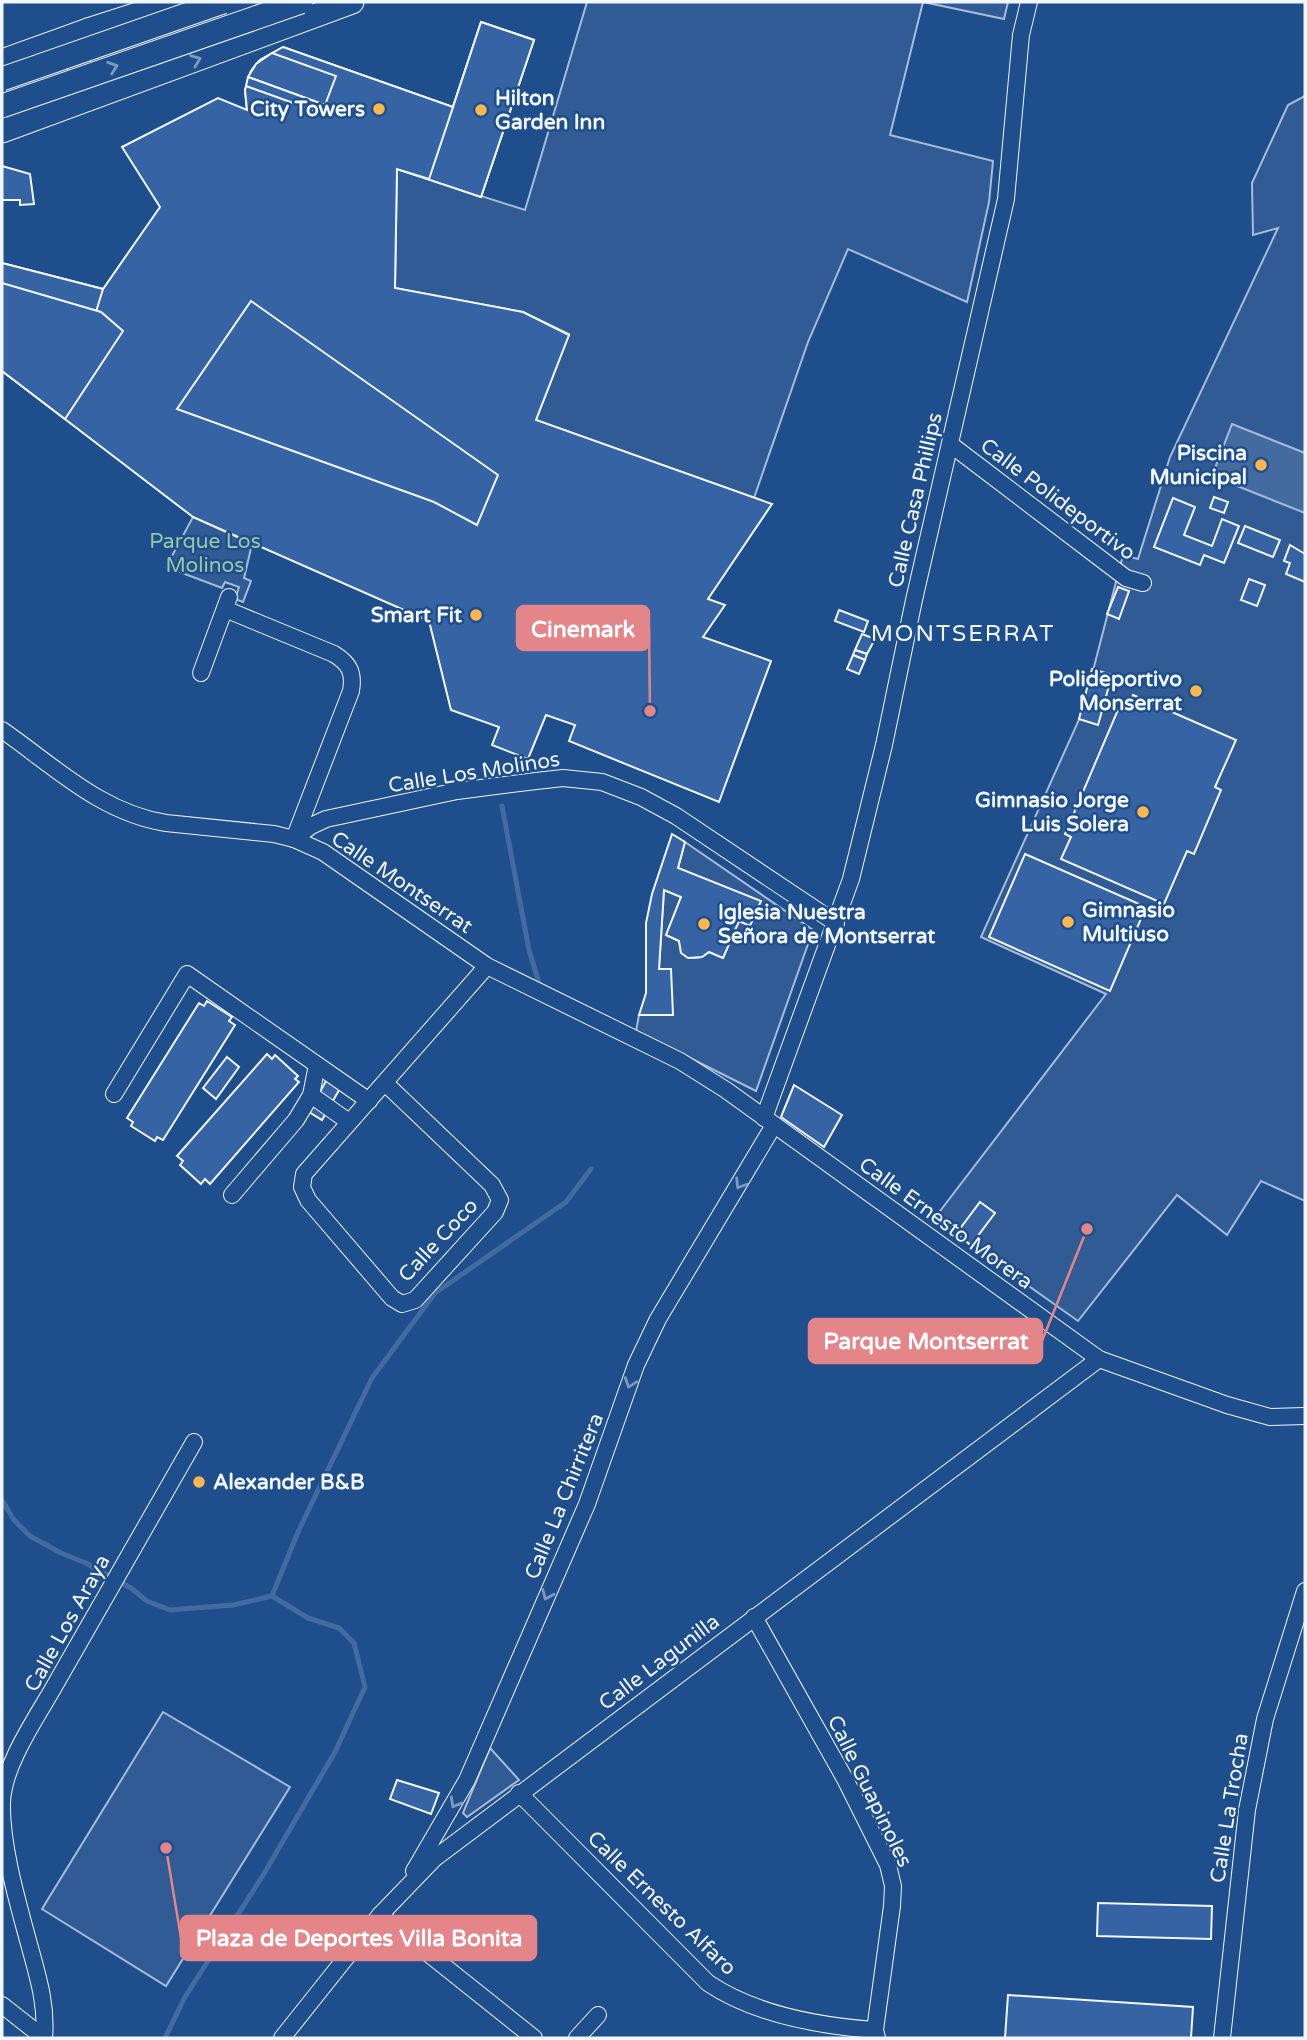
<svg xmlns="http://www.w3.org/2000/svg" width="1307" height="2040" viewBox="0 0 1307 2040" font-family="'Varela Round',sans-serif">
<rect width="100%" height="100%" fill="#1f4e8c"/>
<g fill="#305b95" stroke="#a8bbd7" stroke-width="2">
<polygon points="587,2 1008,2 1004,19 923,2 890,135 993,161 989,202 967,302 848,249 808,342 754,498 536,420 569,334 523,312 395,288 397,169 525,210"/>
<polygon points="1305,96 1305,1201 1261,1181 1227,1235 1177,1195 1078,1321 934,1219 1106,994 981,937 1082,713 1123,555 1138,559 1170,457 1278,228 1253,235 1252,183 1288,105"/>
<polygon points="193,517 252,544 244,578 251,581 243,602 235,599 239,587 225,582 222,588 166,567"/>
<path d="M685,842L813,930L756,1091L636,1031L639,1015H673L659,969L664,890L681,897L666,935L679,941L681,952C691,960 699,960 709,952L723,958L739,921L750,925L760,901L678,868Z"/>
<polygon points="163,1712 290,1787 166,1986 42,1909"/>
<polygon points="490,1748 519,1780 467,1817 463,1813"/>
</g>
<polygon fill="#446ba0" stroke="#a8bbd7" stroke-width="2" points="1232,424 1305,453 1305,513 1212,476"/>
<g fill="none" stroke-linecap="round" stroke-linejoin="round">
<g stroke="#446ba0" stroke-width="5">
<polyline points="502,806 529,950 539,983"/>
<polyline points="2,1500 14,1520 30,1536 61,1553 86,1563 131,1588 147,1601 170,1610 233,1605 272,1596"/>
<polyline points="272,1596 298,1532 372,1378 435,1293 566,1202 591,1169"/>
<polyline points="165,2038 185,1997 262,1877 335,1752 365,1687 354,1643 339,1628 308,1618 272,1596"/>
</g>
</g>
<g fill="#3563a3" stroke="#f2f6ff" stroke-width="2">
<polygon points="481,22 534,40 481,197 429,179"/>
<polygon points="481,22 534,40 481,197 397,169 247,110 245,90 251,71 260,60 283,47 453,107"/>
<polygon points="283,47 453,107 429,179 397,169 395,288 523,312 569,335 536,420 772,504 708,599 725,605 703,637 771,661 719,802 569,741 575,725 546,715 528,759 492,745 499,727 451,710 429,621 193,517 2,371 2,263 103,289 160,207 122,147 218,98 247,110 245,90 251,71 260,60"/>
<polygon points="272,53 336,76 325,105 248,77 256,64"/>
<polygon points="248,77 325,105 321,113 246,86"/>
<polygon points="2,166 30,174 34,204 20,205 20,200 2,200"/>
<polygon points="2,263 103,289 88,338 24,293 2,296"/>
<polygon points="2,283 101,312 123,331 65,419 2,371"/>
<polygon points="251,301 498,475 477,525 434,502 177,409"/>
<polygon points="1214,497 1228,502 1224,513 1210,508"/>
<polygon points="1173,498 1195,507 1184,535 1212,546 1222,519 1239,526 1224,563 1204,555 1200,565 1154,547"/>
<polygon points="1245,526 1280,540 1273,557 1238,543"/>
<polygon points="1290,545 1305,554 1305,582 1286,574 1290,563 1284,561"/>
<polygon points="1249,579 1265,585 1257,606 1241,600"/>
<polygon points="1118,587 1129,591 1119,619 1107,614"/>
<polygon points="839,610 868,621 864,632 835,621"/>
<polygon points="862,634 875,639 867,654 855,650"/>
<polygon points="855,650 867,654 865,660 853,655"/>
<polygon points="853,655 865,660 859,674 847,669"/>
<polygon points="1092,669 1112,675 1098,725 1079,719"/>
<polygon points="1133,695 1236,740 1215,787 1221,790 1194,854 1187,851 1164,904 1061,859 1071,837 1065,834 1120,705 1127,708"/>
<polygon points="672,834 685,842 678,868 761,901 750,926 739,921 723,958 709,952 702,957 688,958 681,953 679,941 666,935 681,897 664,890 659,969 671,969 673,1015 639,1015 646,993 646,923 652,894"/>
<polygon points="1025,854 1146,907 1110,991 989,937"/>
<polygon points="207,1001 232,1017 229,1021 235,1025 163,1140 157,1137 155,1141 131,1126 133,1122 127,1118 199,1003 204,1006"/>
<polygon points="267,1054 272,1059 275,1055 298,1076 295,1079 299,1082 210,1184 205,1179 201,1184 180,1165 183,1161 177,1156"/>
<polygon points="227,1057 239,1067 216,1099 203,1088"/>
<polygon points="333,1068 347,1076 322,1120 309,1112"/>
<polygon points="794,1085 842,1115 824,1147 781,1117"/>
<polygon points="980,1202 995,1213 971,1245 956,1234"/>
<polygon points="397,1780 439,1793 431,1814 390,1799"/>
<polygon points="1098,1903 1212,1906 1211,1939 1097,1936"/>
<polygon points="1008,1995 1193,2007 1191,2038 1005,2038"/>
</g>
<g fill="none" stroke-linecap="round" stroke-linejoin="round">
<g stroke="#f2f6ff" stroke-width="18">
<g id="street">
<polyline points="950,444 1126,578 1143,583"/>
<path d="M225,609L334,654C350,664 354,673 351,691L294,839"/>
<polyline points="201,673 229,597"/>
<path d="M2,730C54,766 101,813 166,823L274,834L294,839L323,852L487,966L680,1061L726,1090L1099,1359L1227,1405L1270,1417L1305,1416"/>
<polyline points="294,839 311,826 326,819 457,791 536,781 563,778 602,782 641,797 676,816 836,923"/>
<polyline points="385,1083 492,1185 500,1200 495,1212 415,1300 402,1304 392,1298 308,1200 302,1187 304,1174 487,966"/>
<polyline points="114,1094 187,974 369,1101"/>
<polyline points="311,1095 349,1122"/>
<polyline points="764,1118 851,879 884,745 914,600 1006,199 1021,35 1029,2"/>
<polyline points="232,1195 296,1120 311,1095 317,1065"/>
<polyline points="754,1617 845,1779 888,1865 893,1886 892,1906 875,2030 877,2038"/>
<path d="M519,1793L708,1983C754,2014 820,2026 875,2030"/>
<polyline points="414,1871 467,1780 587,1504 636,1365 658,1319 774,1125"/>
<polyline points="380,1915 534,2038"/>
<polyline points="2,2005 44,2038"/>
<path d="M44,2038C47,2005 38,1977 29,1944C18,1903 1,1846 2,1803C3,1763 40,1713 59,1678C104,1599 149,1521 194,1442"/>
<polyline points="282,2038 380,1915 435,1858 1099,1359"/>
<polyline points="577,2038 598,2015"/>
<polyline points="1222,2038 1247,1810 1265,1719 1305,1591"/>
</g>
</g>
<g stroke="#f2f6ff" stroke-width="25">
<g id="secondary">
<polyline points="2,61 88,30"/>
<polyline points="86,97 75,46 78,38 88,30 175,2"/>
<polyline points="2,131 352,2"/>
</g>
</g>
<use href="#street" stroke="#1f4e8c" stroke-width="16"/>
<use href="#secondary" stroke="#1f4e8c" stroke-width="23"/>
<g stroke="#f2f6ff" stroke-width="25" stroke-linecap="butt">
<g id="secondary-bridge">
<polyline points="2,79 223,2"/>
<polyline points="2,106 301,2"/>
</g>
</g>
<use href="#secondary-bridge" stroke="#1f4e8c" stroke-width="23"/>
</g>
<defs><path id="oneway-chevron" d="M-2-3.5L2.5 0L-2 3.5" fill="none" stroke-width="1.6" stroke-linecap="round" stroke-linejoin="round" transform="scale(1.75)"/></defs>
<g stroke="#7e9ac0">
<use href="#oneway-chevron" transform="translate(196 60) rotate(-21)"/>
<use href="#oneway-chevron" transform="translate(113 67) rotate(-19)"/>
<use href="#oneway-chevron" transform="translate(740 1184) rotate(122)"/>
<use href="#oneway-chevron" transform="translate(630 1383) rotate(109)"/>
<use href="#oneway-chevron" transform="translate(547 1595) rotate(114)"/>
<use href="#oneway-chevron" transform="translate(455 1803) rotate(119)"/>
</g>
<g fill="#ffb74d" stroke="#1f4e8c" stroke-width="2.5">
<circle cx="379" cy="109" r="7"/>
<circle cx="481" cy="110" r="7"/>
<circle cx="1261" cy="465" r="7"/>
<circle cx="476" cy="615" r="7"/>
<circle cx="1196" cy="691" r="7"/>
<circle cx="1143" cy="812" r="7"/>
<circle cx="1068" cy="922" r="7"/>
<circle cx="704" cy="924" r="7"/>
<circle cx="199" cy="1482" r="7"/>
</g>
<g text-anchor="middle" stroke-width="5" stroke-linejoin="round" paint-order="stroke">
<g font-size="21" font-weight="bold" fill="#f2f6ff" stroke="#1f4e8c" text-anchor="end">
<text x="495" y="105" text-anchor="start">Hilton<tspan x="495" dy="24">Garden Inn</tspan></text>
<text x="365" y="116">City Towers</text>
<text x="1247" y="460">Piscina<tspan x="1247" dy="24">Municipal</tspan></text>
<text x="462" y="622">Smart Fit</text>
<text x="1182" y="686">Polideportivo<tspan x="1182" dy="24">Monserrat</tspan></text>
<text x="1129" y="807">Gimnasio Jorge<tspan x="1129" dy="24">Luis Solera</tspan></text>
<text x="1082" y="917" text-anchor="start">Gimnasio<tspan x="1082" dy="24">Multiuso</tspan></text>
<text x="718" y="919" text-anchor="start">Iglesia Nuestra<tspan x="718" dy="24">Señora de Montserrat</tspan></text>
<text x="213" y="1489" text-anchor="start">Alexander B&amp;B</text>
</g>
<g font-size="21" fill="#f2f6ff" stroke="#1f4e8c">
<text transform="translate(1058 499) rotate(37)" y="7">Calle Polideportivo</text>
<text transform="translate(915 500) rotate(-77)" y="7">Calle Casa Phillips</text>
<text transform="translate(474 772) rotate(-9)" y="7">Calle Los Molinos</text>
<text transform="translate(402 882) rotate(34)" y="7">Calle Montserrat</text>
<text transform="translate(946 1223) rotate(36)" y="7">Calle Ernesto Morera</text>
<text transform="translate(438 1240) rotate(-47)" y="7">Calle Coco</text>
<text transform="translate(564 1496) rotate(-68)" y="7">Calle La Chirritera</text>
<text transform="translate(67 1623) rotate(-61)" y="7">Calle Los Araya</text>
<text transform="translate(659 1662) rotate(-37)" y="7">Calle Lagunilla</text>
<text transform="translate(870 1791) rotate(64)" y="7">Calle Guapinoles</text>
<text transform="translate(1229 1808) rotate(-81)" y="7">Calle La Trocha</text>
<text transform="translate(662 1903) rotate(44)" y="7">Calle Ernesto Alfaro</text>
</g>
<g font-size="21" fill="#97c8a6" stroke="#1f4e8c">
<text x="205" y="548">Parque Los<tspan x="205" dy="24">Molinos</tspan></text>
</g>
<g font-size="23" letter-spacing="2" fill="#f2f6ff" stroke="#1f4e8c">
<text x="963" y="641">MONTSERRAT</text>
</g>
</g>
<path fill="none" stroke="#e38589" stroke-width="2.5" d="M650 711L649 628M1087 1229L1042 1341M166 1848L181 1938"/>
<g fill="#e38589" stroke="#1f4e8c" stroke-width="2.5">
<circle cx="650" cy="711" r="7"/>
<circle cx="1087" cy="1229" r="7"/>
<circle cx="166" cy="1848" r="7"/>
</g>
<g fill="#e38589" stroke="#e38589" stroke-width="2.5">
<rect x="517" y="606" width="132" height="44" rx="7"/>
<rect x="809" y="1319" width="233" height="44" rx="7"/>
<rect x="181" y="1916" width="355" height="44" rx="7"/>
</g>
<g font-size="23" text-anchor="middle" font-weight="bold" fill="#fff">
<text x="583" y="637">Cinemark</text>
<text x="926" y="1349">Parque Montserrat</text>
<text x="359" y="1946">Plaza de Deportes Villa Bonita</text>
</g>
<rect width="1307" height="2040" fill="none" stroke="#f2f6ff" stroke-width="7"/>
</svg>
